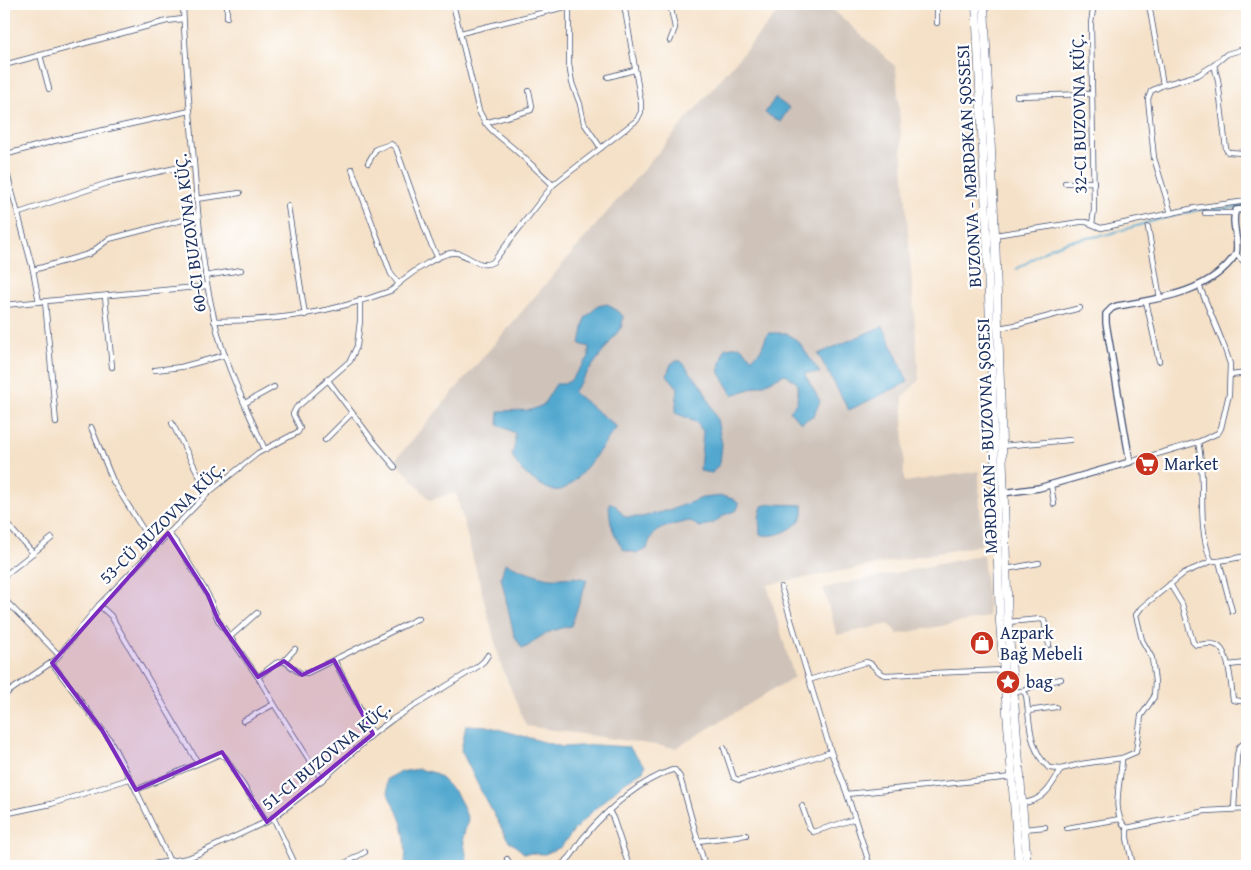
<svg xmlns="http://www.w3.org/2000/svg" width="1251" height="870" viewBox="0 0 1251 870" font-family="'Gentium Book Plus',serif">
<rect width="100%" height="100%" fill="#fff"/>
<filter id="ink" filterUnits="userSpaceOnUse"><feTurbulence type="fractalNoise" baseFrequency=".02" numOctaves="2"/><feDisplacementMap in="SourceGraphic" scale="10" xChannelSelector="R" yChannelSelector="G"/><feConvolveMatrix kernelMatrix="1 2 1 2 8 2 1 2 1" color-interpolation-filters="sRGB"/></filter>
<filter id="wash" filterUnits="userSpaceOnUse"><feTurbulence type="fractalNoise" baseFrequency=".0096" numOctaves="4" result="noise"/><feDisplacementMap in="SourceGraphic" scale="20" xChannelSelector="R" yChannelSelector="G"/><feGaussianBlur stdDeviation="1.12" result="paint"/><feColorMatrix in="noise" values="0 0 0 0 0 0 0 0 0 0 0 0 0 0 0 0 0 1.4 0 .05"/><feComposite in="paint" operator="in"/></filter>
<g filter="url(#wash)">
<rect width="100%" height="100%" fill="#f5e1c8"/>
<g fill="#cec2b9">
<polygon points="785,4 827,4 896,67 919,380 903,397 904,482 979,471 981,545 767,585 794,677 676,748 526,726 501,665 456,493 430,500 395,460"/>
<polygon points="983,555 989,617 898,634 889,624 837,635 823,588"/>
</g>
<g fill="#53a8cf" stroke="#376c96">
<polygon points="775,98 789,108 780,122 765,113"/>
<path d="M608,304L623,316L622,326L573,392L617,427C606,441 578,483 563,489C553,493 546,488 538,483C525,475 518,468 512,455L515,444V433L498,425L499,411L531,410L543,405L556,384H564L570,381L589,357V347L580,344L585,318L598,306Z"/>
<polygon points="883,326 908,382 849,410 818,354"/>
<polygon points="768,333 786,333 798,341 820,373 804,373 820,401 814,415 801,423 790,411 797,402 798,384 785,374 762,385 732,395 719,371 725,348 740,346 752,358 760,351"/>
<polygon points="675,361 681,361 703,388 717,419 722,444 720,463 712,473 700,471 703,431 695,421 675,413 678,388 667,375 671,364"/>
<path d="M723,496L733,499L739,504L737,510L724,515L714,523L700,527L689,521C669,527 652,525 647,549L637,553L624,550C612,533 610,524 609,503L615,505L625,517H642L673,509L702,498Z"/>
<path d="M770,504L803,505C803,510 804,513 802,517C795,530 773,539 760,534L759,518L762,506Z"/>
<path d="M505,563C520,569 536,576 551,578C563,579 576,575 587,580L571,626C560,628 549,631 540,637C533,641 530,647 522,648L514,635L501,577Z"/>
<polygon points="466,725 487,726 562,747 596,745 629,747 645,766 643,771 625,782 597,807 575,829 561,847 545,854 524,853 508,840 480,789 461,750"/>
<path d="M419,769L434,773L442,779L456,793L463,806L468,820L463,837L468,866H405C406,849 406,832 399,816C392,798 387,801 387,779L400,772Z"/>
</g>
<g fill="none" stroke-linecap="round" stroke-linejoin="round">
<polyline stroke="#53a8cf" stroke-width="2" points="1017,269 1050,248 1069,241 1105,235 1164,218 1198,210 1225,209 1247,205"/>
</g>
</g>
<g filter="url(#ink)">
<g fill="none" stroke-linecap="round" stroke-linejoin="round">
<g stroke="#3c4a6e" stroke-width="6">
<g id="minor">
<path d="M183,4C185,57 190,110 194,163C198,216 202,270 215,322C225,366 247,408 265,450"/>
<polyline points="227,4 227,17"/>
<path d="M453,4L479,111C487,129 498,135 513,148C527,160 540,173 553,185"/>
<polyline points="569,4 569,64 572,83 580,104 584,123 601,148"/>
<polyline points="670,4 675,28 670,41"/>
<polyline points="937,4 937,23"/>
<polyline points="1149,4 1163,85 1151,91 1148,99 1154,158 1171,213"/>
<polyline points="461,33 569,6"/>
<polyline points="1247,48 1227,54 1214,65 1218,80 1226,149 1228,152 1243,153 1247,156"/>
<polyline points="40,55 49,89"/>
<polyline points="4,65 167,21 183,19"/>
<polyline points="608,77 634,70"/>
<polyline points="1163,85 1198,75 1214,65"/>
<polyline points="1017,96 1092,94"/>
<polyline points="485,123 531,110 532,106 529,91"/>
<polyline points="4,155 54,141 190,111"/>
<polyline points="4,162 33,270 39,302"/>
<polyline points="368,163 376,149 391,144 396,148 429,240 438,258"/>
<polyline points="352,169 391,274 399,284"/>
<polyline points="1065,183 1094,182"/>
<polyline points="196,199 240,193"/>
<polyline points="288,206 305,315"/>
<polyline points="19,213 108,183 194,164"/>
<polyline points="1205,213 1235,213"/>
<polyline points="1092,224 1094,210 1091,23 1094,4"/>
<polyline points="1148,227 1160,299"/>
<polyline points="995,235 1080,222 1086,222 1101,228 1195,208 1247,201"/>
<polyline points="1236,254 1247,265"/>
<polyline points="33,270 89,254 109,239 198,216"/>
<polyline points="205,276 241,270"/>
<polyline points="105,296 112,367"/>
<polyline points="45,301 56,423"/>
<polyline points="1146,301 1159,361"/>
<polyline points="4,305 207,286"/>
<path d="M214,321C276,321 331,313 390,291C396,288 399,283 404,279C414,271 438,255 451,253C466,250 477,271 493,262L553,185L637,120L641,112V103L624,4"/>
<polyline points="998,328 1016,325 1080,308"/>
<polyline points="155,370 181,367 225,355"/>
<polyline points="1231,375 1247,373"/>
<polyline points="327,379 374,442 395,467"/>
<polyline points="245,403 274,387"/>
<polyline points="172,423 208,493"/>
<polyline points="91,427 113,481 154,547"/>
<polyline points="325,440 352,413"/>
<path d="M1198,442C1207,481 1196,521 1210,558L1212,561H1219L1247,556"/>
<polyline points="1002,446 1070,440"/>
<polyline points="1130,462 1198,442 1218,433 1221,428 1229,394 1230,364 1224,346 1199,285"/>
<polyline points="1051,485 1054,504"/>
<polyline points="4,521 33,553"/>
<polyline points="168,533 178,545 208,595 218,620 258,677 274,704 322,780"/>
<polyline points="1219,561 1232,611"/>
<polyline points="1006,569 1039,563"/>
<polyline points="4,576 52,538"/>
<path d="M1170,584L1182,604L1193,642L1196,645C1202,645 1210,642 1216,645C1230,650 1231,687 1233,700L1247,702"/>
<polyline points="781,587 831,752 847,794 870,866"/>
<polyline points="4,599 59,655"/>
<polyline points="99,605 111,616 198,763"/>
<polyline points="1008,622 1041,619 1044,620 1049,645"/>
<polyline points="230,637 257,613"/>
<polyline points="334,660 373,734"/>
<polyline points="284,661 295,649"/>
<polyline points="52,663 110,740 136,790 172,866"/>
<polyline points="1228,665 1247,663"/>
<polyline points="258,677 276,663 284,661 300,673 307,673 419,618"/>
<path d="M809,680L866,662C875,663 876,674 886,675L1003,670"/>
<polyline points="1023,691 1033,686 1061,679"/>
<path d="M1013,692L1023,691L1026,695C1030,720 1028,749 1049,768L1061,769"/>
<polyline points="4,695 55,660 99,605 208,493 258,453 298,432 300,428 293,414 296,408 350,361 357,346 360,321 360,300"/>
<polyline points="1028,711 1056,707"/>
<polyline points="243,721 274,704"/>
<polyline points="724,748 734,778 739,780 782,768 831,752"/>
<path d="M1122,758C1122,778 1109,814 1127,828L1205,811L1247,809"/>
<polyline points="136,790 220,754 225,757 267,822"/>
<polyline points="847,794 1012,777"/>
<path d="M1022,803C1044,801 1051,787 1061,769L1081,764L1122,758L1136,752L1141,716L1154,697L1155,682L1152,658L1142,640L1136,615L1141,608L1184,573L1212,561"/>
<polyline points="802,806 810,829 813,832 855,819"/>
<polyline points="1234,809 1237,755 1239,747 1247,741"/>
<polyline points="609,811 613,818 629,866"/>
<polyline points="4,814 51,804 129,779"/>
<polyline points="273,817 296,866"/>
<polyline points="1067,828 1120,819"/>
<polyline points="1127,828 1127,838 1133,866"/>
<polyline points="1024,829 1045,827"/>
<polyline points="698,841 746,835"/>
<polyline points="507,859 511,866"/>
<polyline points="142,866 188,858 200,853 270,820 322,780 373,734 393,719 477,667 484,661 488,655"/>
<polyline points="340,866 365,852"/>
<path d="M559,866C572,859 575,848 584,837C607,810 638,782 672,770H675L680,777L705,866"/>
</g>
</g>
<g stroke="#3c4a6e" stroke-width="8">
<path id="tertiary" d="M1003,493L1039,488L1130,462L1106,323V314L1112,308L1117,306C1159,299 1210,293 1236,254C1240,240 1230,222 1236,210L1247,209"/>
</g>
<g stroke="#3c4a6e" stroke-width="9">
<g id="primary">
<polyline points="976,4 987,236 1000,622 1019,866"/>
<polyline points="984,4 995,235 1008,622 1027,866"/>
</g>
</g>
<use href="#minor" stroke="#fff" stroke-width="4.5"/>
<use href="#tertiary" stroke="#fff" stroke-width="5.5"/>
<use href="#primary" stroke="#fff" stroke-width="8"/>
</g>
</g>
<path fill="#7b2cbf" fill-opacity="0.2" stroke="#7b2cbf" stroke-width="4" stroke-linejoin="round" d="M168,533L208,595L218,620L258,677L284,661L302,675L334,660L373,734L267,822L222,752L136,790L102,730L52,663Z"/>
<defs>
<g id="supermarket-disc" transform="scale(1.25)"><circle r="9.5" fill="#c8321e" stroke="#fff"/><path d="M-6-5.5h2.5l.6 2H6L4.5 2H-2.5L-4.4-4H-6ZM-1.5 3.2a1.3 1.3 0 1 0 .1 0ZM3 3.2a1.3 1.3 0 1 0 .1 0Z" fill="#fff"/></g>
<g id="shop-disc" transform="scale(1.25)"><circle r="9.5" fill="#c8321e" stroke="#fff"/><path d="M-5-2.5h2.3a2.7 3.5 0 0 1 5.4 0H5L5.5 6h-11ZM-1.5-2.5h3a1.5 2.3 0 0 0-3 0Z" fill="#fff"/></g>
<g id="sight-disc" transform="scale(1.25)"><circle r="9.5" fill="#c8321e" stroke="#fff"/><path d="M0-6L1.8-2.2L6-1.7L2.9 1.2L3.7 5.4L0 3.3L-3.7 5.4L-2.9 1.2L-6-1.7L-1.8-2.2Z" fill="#fff"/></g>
</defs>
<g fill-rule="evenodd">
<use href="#supermarket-disc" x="1147" y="464"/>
<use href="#shop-disc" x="982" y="643"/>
<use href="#sight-disc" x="1008" y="682"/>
</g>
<g text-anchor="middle" stroke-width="4.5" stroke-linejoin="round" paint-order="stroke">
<g font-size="18" fill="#1b2f5e" stroke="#fff">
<text transform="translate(1079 114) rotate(-91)" y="6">32-CI BUZOVNA KÜÇ.</text>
<text transform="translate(969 166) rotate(-93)" y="6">BUZONVA - MƏRDƏKAN ŞOSSESI</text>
<text transform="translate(190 233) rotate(-97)" y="6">60-CI BUZOVNA KÜÇ.</text>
<text transform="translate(987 436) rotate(-92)" y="6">MƏRDƏKAN - BUZOVNA ŞOSESI</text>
<text transform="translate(162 523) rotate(-44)" y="6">53-CÜ BUZOVNA KÜÇ.</text>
<text transform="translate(326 756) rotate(-39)" y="6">51-CI BUZOVNA KÜÇ.</text>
</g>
<g font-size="18" fill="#1b2f5e" stroke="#fff" text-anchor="start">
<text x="1164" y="470">Market</text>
<text x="1000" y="639">Azpark<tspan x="1000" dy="21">Bağ Mebeli</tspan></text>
<text x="1026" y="688">bag</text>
</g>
</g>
<rect width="1251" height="870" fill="none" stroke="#fff" stroke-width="20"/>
</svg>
